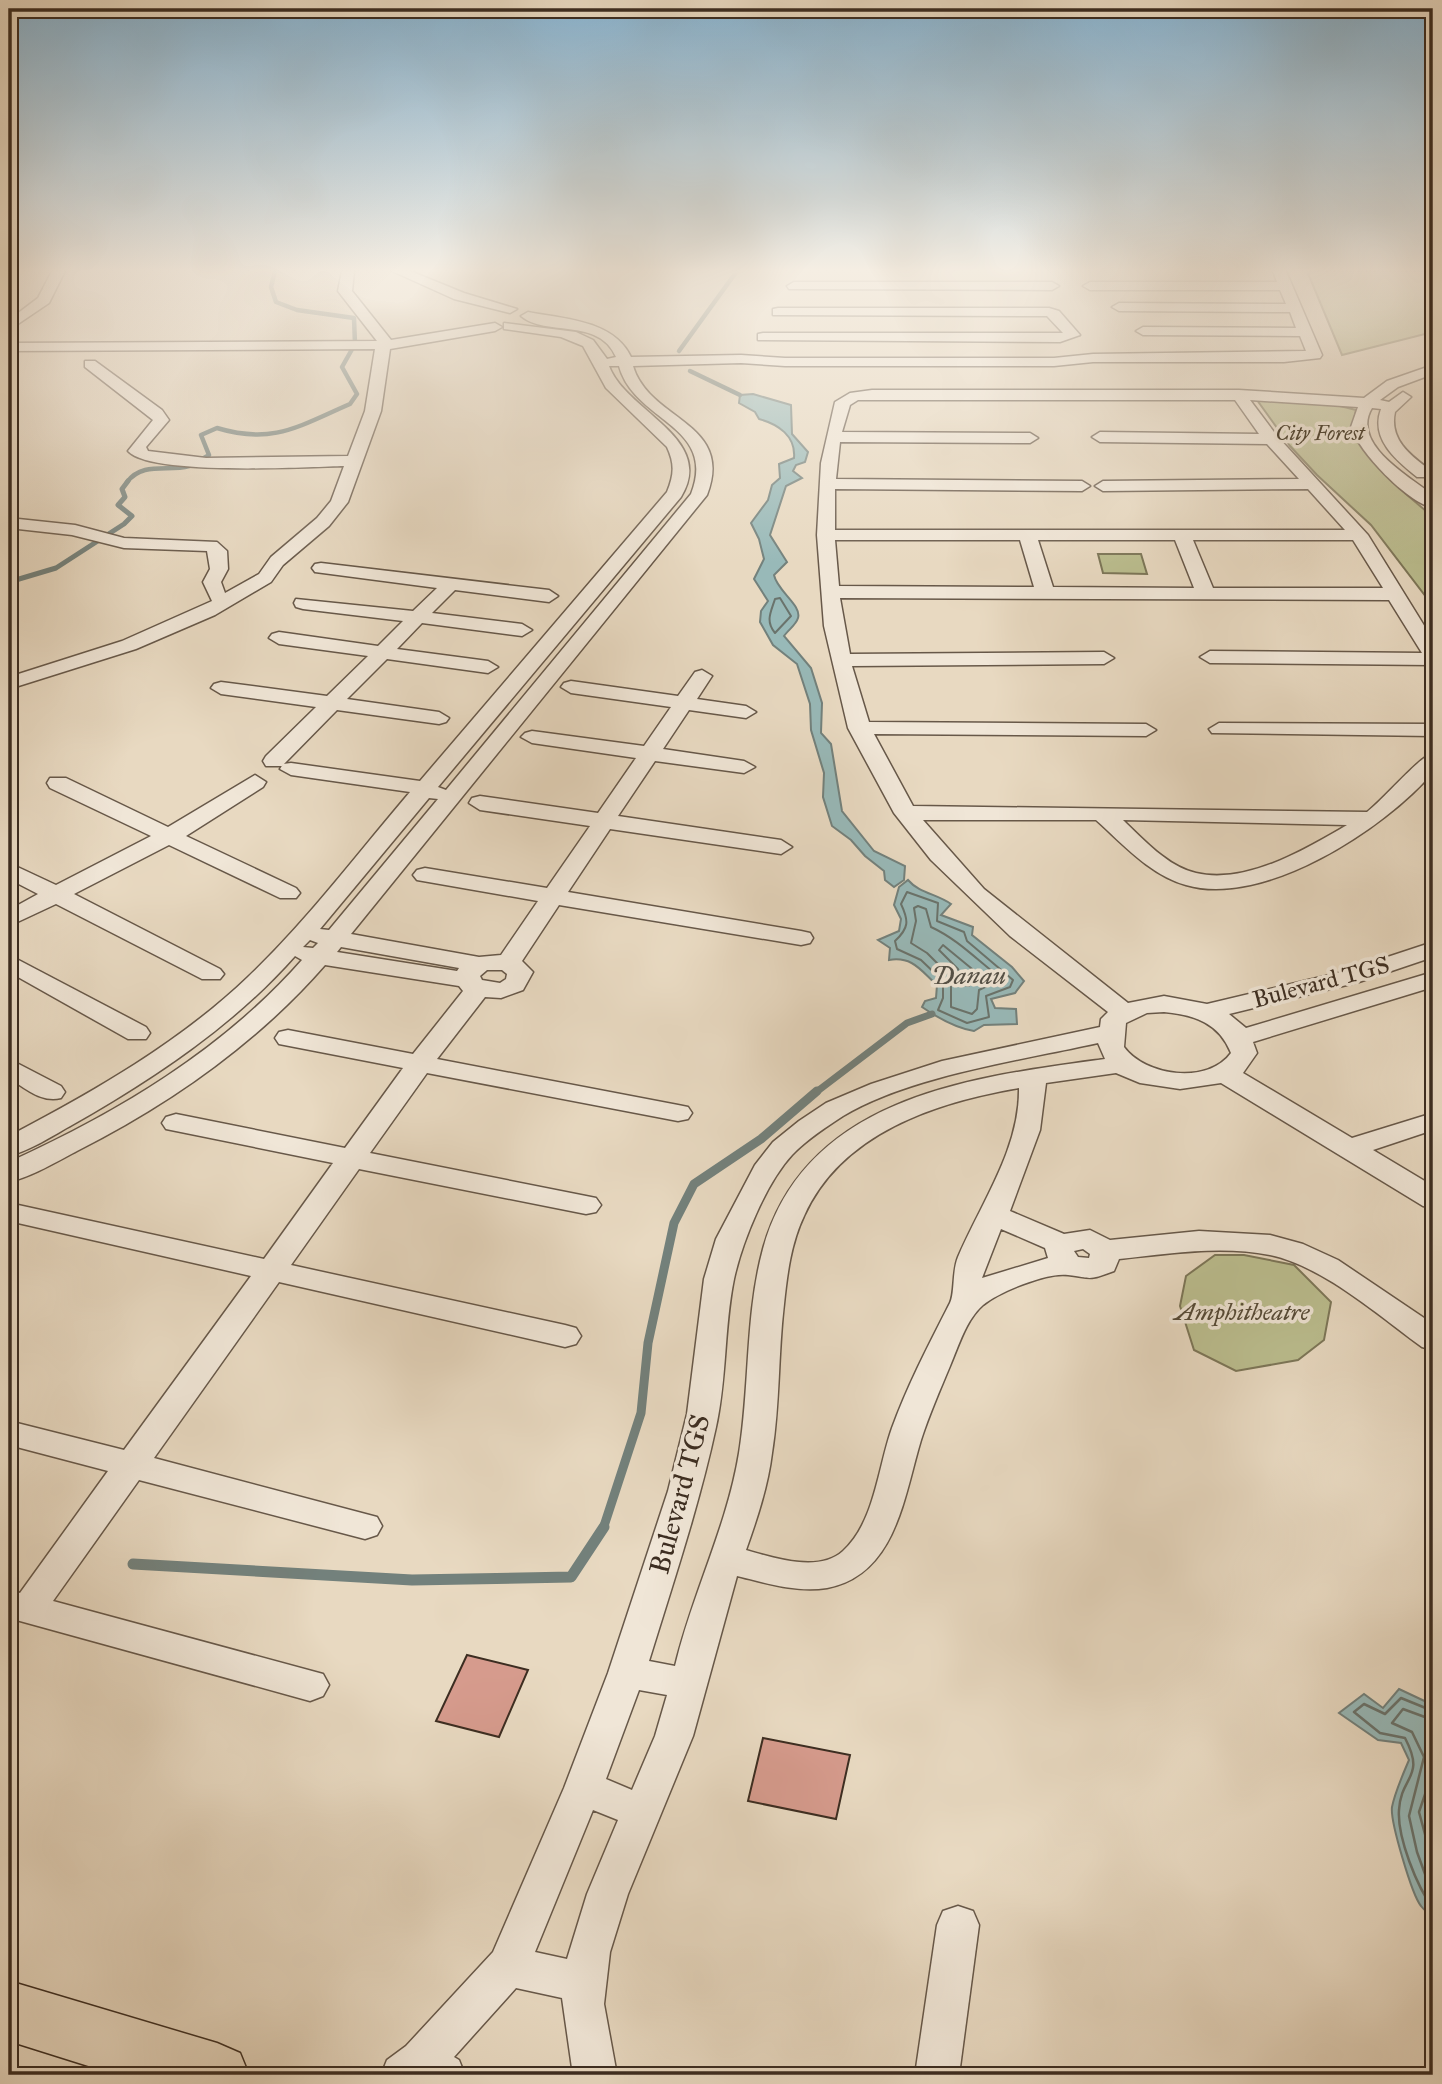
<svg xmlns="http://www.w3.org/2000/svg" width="1442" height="2084" viewBox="0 0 1442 2084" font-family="'IM FELL Great Primer',serif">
<rect width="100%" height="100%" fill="#e8d9c1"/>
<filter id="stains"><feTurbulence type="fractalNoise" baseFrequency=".00286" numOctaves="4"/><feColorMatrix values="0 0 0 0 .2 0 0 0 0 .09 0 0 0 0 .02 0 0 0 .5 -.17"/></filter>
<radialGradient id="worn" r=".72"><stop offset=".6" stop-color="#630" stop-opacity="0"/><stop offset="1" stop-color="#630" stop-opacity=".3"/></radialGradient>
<g fill="#bbbe8f" stroke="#7c7658" stroke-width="2">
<polygon points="1307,271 1433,271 1433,332 1342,355"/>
<polygon points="1257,400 1324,402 1356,410 1351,433 1406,494 1433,517 1433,606 1371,525 1317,475 1290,446"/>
<polygon points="1098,554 1141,554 1147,574 1103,573"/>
<polygon points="1215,1255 1244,1255 1294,1265 1331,1302 1324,1340 1298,1360 1236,1371 1194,1350 1180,1306 1186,1276"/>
</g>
<g fill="#98b9b8" stroke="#73817c" stroke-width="2">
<path d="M753,394L791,405L792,434L808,452L805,462L796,465L793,471L802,478L786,486L770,535L787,562L774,575C777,591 802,605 798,618C796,625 788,630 784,636L811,668L822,703L821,733L831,744L842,811L874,851L905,866L904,880L894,887L885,880L884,871L865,856L851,840L832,826L823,797L824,773L811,730L810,704L797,664L773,645L760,622L761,611L768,601L754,579L764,559L759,539L751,523L768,500L772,485L780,478L779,464L794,458C796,436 778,424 759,419L755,412L739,403L740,395Z"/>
<path d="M908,880C919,893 937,894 951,904L941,915L973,927L972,935L1012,967L1024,981L1015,993L991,999L995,1008L1016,1009L1017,1024L984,1025L974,1031C955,1028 938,1018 922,1007L925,1001L936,998L937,985C921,971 913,956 889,960L890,948L878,940L899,931L901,919L894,905L899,887Z"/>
<path d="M1399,1689L1433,1705V1917C1429,1914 1424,1910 1421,1906C1412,1895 1390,1821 1392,1807C1395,1792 1403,1774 1409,1760L1401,1743L1378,1740L1339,1713L1364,1694L1383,1708Z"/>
</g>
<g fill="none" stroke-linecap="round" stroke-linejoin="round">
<g stroke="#6a736c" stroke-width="2">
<path d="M780,598L791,616L775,633C765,621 771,612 775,599Z"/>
<path d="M907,892L938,903L937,921L964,932L967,941L1013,980L1010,987L986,996L989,1017L967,1023L938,1010L943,998V981L921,960L897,949L895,941C909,928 909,921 901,904Z"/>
<path d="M918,906L926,909L931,927C957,939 975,958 998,976L997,981L979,990L977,1009L972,1014L951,1007V977L927,953L911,943L916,921L914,908Z"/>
<polygon points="943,945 977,973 969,986 964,985 958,969 939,950"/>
</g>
<g stroke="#6a736c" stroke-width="2.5">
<path d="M1433,1711L1401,1698L1385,1714L1364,1704L1354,1712L1380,1733L1405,1738C1426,1778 1401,1775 1399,1810C1397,1837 1417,1887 1433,1908"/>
<polyline points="1433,1720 1403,1709 1392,1723 1412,1732 1424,1757 1409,1816 1417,1852 1433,1896"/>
<polyline points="1433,1771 1419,1812 1433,1864"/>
</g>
<g stroke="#73817c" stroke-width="4.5">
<polyline points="679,351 737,271"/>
<polyline points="690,371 740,395"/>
<path d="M127,482C143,461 168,472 189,466C196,464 203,458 209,455L201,435L217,428C273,445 299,426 350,404L357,394L342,367L355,344L354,318L297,310L276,302L271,287L275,271"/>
</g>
<polyline stroke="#73817c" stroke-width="5" points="9,582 56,568 124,524 132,516 118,505 125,497 122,489 128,481"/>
<polyline stroke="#73817c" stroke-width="7" points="815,1093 907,1023 932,1014"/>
<polyline stroke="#73817c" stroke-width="9" points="603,1529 641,1413 648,1343 674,1223 694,1184 761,1139 817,1091"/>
<polyline stroke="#73817c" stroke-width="11" points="133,1564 412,1580 571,1577 604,1527"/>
</g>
<g fill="#d69b8d" stroke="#3c2d21" stroke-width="2">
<polygon points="467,1655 528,1670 499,1737 436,1721"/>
<polygon points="763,1738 850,1755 836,1819 748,1801"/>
</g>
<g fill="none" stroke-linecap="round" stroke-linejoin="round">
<g stroke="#675849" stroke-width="3">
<g id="minor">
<polygon points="52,271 65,271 49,303 9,330 9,320 38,298"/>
<path d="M342,271H354L352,291L391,340L495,323L502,327L495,331L390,349L381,411L348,502L329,526L283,565L271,582L215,615L136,649L9,689V677L122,641L212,601L203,582L210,569L207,551L124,548L72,535L9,528V518L75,525L124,538L217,542L227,551L228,569L221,582L225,593L259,574L271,557L317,518L331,501L344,466C306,467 150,476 128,451L153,420L85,367V361H95L162,410L169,420L146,447L148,451L206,458L348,456L365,411L375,349L9,351V343L377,341L338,291Z"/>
<polygon points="392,271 410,271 464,293 517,309 510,313 454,299"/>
<path d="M1273,271H1286L1322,355L1320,358L1284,362H1093L1054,366H785L741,363L633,366C649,421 735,422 707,495L351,934L479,957L501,955L538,901L417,880L413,875L417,870L425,868L547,888L590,826L480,810L469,803L472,798L480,796L598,813L636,758L532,743L521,737L525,733L532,731L644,746L671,707L571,693L561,687L564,683L571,681L678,696L695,672L702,670L712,676L697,699L746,706L756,712L746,718L689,710L663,749L744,761L755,767L744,773L655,761L618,816L781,840L792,847L781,854L610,829L568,892L801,931L810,933L813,938L810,943L801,945L559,905L522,961L533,972L523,990L501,998L485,997L437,1059L678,1105L688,1107L692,1113L688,1119L678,1121L427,1073L370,1153L586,1196L596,1198L601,1205L596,1212L586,1214L359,1169L291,1265L565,1325L576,1328L581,1336L576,1344L565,1347L279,1282L154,1458L377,1517L382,1526L377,1535L365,1539L139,1480L53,1601L323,1674L329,1685L323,1696L310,1701L9,1618V1590L20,1593L108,1471L9,1445V1421L124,1450L251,1276L9,1221V1203L264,1259L333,1163L166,1129L162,1123L166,1117L176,1114L345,1148L403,1068L279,1044L275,1038L279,1032L288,1030L413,1054L463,991L459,986L325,965C257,1043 170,1104 77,1151C56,1162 33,1176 9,1182V1162C117,1113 223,1050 302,960L295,956C233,1026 153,1079 72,1125C52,1136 31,1150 9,1156V1136C93,1092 179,1043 248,977C307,921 357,854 410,792L291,775L280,769L283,764L291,763L420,781L667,492C674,475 675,464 667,447L606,388L583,346L561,337L504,329V323L576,332L593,340L607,359L616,357C599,317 546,337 521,316L528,312C563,319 614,320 631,357L741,355L785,358H1054L1093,354L1306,351L1300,336L1143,335L1136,331L1143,327L1296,328L1290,312L1119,311L1112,307L1119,303L1286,304L1280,290H1090L1083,286L1090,282H1277ZM609,366H619C634,422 718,425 691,494L446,790L438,787L681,497C717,438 626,412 609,366ZM429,798L438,799L329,930L320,929ZM310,940L318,943L313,948L303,947ZM341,947L459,968L457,971L337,952ZM487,970H502L507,974L506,979L500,983L482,980L480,976Z"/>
<polygon points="794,282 1052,282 1059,286 1052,290 789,289 787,286"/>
<polygon points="778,308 1049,308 1059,311 1080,335 1060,342 758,340 758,334 763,333 1063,333 1047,316 773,315 773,309"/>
<path d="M1433,365V374L1398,387L1380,400L1389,402L1403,392L1411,397L1395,412C1389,439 1410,455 1429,469V477H1417C1396,460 1370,439 1381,409L1372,408C1350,444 1410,477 1433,495V508C1406,501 1360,453 1351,427L1358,407L1250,400L1277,436L1368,535L1433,640V665L1210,663L1200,657L1210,651L1422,653L1389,600L840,598L850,654L1104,652L1114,658L1104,664L852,666L869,722L1146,724L1156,730L1146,736L874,734L913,806L1367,812C1383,800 1420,756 1433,753V772C1385,829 1263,908 1186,885C1150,875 1123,844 1096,820H923L984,889L1128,1003L1164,996L1207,1004L1342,972L1433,942V957L1359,982L1229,1014L1246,1028L1433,972V987L1253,1042L1257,1053L1243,1073L1352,1138L1433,1113V1130L1373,1150L1433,1186V1208L1423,1206L1221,1083L1180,1089L1140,1083L1116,1073L1046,1083L1040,1130L1010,1211L1064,1234L1090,1230L1110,1240L1199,1231L1270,1235L1303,1244L1338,1260L1433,1324V1350L1422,1347C1379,1316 1323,1266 1270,1255C1220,1245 1168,1254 1119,1259L1114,1271C1087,1281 1093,1278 1068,1275C1047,1272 999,1292 983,1305C966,1320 959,1345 950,1366C940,1390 929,1415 921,1440C904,1496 896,1575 827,1588C797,1593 766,1583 737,1576L693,1736L628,1894L610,1952L604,2004L617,2075H573L562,1998L516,1988L454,2057L459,2060L465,2075H381L387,2060L406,2046L493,1952L564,1788L608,1673L668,1491L687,1414L704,1279L716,1239L755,1165L773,1142L799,1121L826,1103L871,1084L942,1061L1100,1027L1101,1019L1108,1012L1010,936L931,860L894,813L848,728L824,626L817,535L821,463L835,402L850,393L872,390H1239L1364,398L1387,381ZM858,400H1235L1259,434L1100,432L1092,437L1100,442L1267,444L1299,479L1103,481L1095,486L1103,491L1308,489L1345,530H835V489L1082,491L1090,486L1082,481L836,479L840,442L1030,443L1038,438L1030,433L842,432L850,405ZM835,540H1020L1034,587L839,586ZM1038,540H1175L1194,588L1053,587ZM1193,540H1353L1383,588H1213ZM1123,820L1347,825C1306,849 1246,885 1196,873C1168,867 1143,839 1123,820ZM1164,1012C1195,1015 1219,1023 1231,1053C1208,1085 1145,1076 1124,1047L1126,1023L1147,1013ZM1098,1043L1105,1059C973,1077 805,1096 763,1249C745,1315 750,1386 739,1453C727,1527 692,1594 675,1666L649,1661C673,1583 699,1506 716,1427C727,1378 724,1327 734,1279C742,1242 766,1183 792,1155C806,1140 826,1127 843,1116C909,1076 1022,1060 1098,1043ZM1019,1088C1020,1149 981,1203 958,1257C952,1271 955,1293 950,1303C929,1344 908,1384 892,1428C878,1467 875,1522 843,1551C819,1573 774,1558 746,1550C757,1519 768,1486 772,1453C780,1404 778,1354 784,1304C787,1275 791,1243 804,1216C841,1133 936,1102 1019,1088ZM1001,1229L1045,1248L1048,1258L982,1278ZM1083,1249L1090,1254L1089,1258L1078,1257L1074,1251ZM639,1690L667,1695L655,1736L632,1790L606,1779ZM593,1810L618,1820L587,1894L567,1959L535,1952Z"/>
<polygon points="321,563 549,590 558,596 549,602 455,590 432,613 522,624 532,630 522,636 422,623 397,649 488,661 498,667 488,673 387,659 347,699 439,712 449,718 446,722 439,724 337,710 282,766 266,766 263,761 266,756 316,707 221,694 211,688 214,684 221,682 327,696 368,656 279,644 269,638 272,634 279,632 378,646 403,621 303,609 296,607 294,603 296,599 413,611 437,588 315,572 312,568 315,564"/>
<polygon points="1219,723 1433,724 1433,736 1212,733 1209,729"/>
<polygon points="255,775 266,782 263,787 186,836 296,888 300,893 296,898 280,898 169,845 74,894 220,969 224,974 220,979 202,979 56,904 9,926 9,910 38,894 9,879 9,863 56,885 151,836 50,788 47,783 50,778 66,778 168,827"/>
<polygon points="9,955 146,1027 150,1033 146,1039 128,1039 9,972"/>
<path d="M9,1059L61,1086L65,1092L61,1098C41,1103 25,1088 9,1078Z"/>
<polygon points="958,1906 973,1911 979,1925 959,2075 915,2075 937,1925 943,1911"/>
</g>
</g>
<g stroke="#3c2d21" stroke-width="3">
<polygon id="trunk" points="9,1981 217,2043 240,2053 249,2075 117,2075 9,2041"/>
</g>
<use href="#minor" fill="#f0e6d7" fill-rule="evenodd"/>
<use href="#trunk" fill="#e8d9c1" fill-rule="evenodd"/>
</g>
<linearGradient id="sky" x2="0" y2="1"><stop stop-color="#88b6d5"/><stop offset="0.48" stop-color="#f5eee3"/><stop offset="1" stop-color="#f5eee3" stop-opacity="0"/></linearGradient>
<rect width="1442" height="563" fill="url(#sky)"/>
<g text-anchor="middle" stroke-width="7" stroke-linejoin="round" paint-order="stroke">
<g font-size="21" font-style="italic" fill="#554a37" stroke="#f0e6d7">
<text x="1320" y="440">City Forest</text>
</g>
<g font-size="24" fill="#3c2d21" stroke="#f0e6d7">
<text transform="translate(1321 982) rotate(-15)" y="8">Bulevard TGS</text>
</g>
<g font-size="24" font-style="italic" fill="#554a37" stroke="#f0e6d7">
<text x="1242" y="1320">Amphitheatre</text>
</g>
<g font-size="26" font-style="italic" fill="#535047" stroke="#f0e6d7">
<text x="969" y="984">Danau</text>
</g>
<g font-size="28" fill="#3c2d21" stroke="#f0e6d7">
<text transform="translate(679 1494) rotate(-75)" y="10">Bulevard TGS</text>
</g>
</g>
<rect width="1442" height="2084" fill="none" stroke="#e8d9c1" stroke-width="35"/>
<rect x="10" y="10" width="1421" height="2063" fill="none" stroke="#3c2d21" stroke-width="3.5"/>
<rect x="18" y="18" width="1407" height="2049" fill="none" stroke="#3c2d21" stroke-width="2"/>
<rect width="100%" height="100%" filter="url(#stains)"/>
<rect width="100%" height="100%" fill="url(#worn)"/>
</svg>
